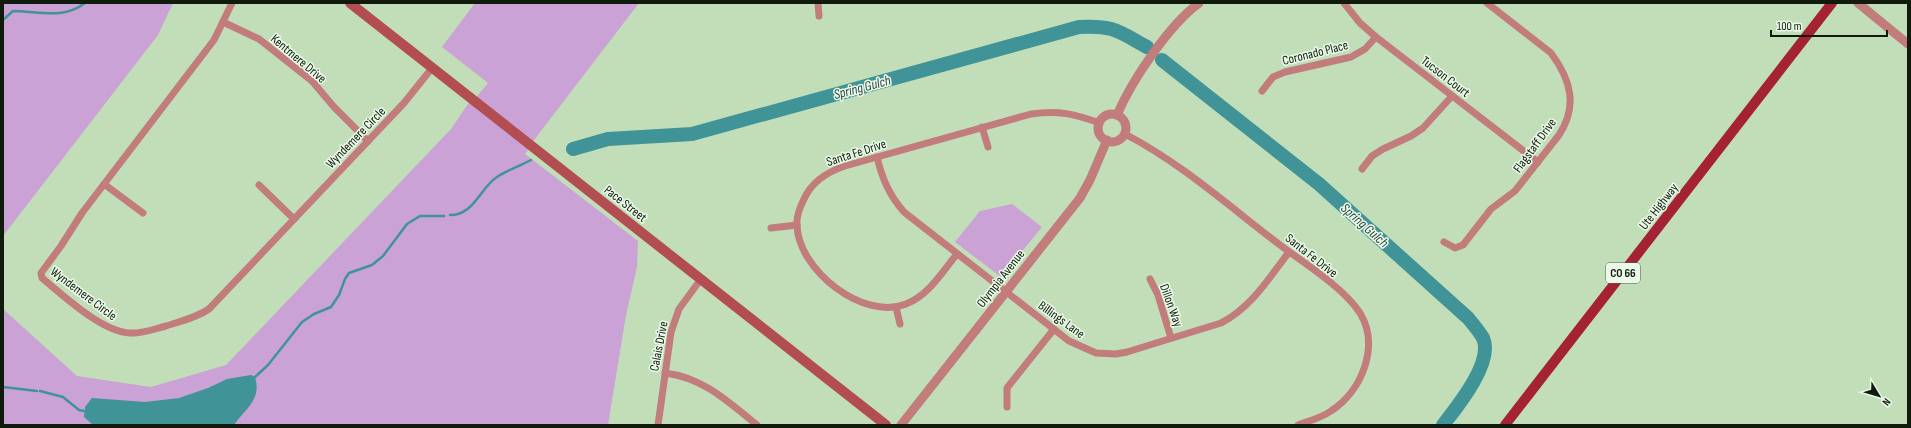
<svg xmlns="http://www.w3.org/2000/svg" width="1911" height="428" viewBox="0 0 1911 428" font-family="'Sofia Sans Condensed',sans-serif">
<rect width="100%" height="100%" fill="#c1deb9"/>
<g fill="#cba2d5">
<polygon points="3,3 173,3 158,35 3,236"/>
<polygon points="475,3 639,3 531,144 532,145 525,154 638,241 637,267 626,315 608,425 3,425 3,309 77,376 151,387 226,365 451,129 472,98 474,100 488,83 442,47"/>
<polygon points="1012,204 1042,227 1001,277 955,242 980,211"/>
</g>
<path fill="#409498" d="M251,375L255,377C262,400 245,409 234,425H93L84,417L85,407L92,398L145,402L179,398L208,388L227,379Z"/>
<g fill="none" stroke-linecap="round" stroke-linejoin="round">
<g stroke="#409498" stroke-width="2.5">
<path d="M3,20L13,11C38,11 63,20 85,3"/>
<path d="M450,215C474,215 480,188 497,177C507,170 520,166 531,160"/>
<polyline points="255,377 268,365 302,322 314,314 331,307 339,295 345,279 349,273 372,265 383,256 407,224 420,216 444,216"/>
<polyline points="3,387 37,391"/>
<polyline points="40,391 63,397 79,410 84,411"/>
</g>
<g stroke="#409498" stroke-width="14">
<path d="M1162,60L1319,184L1468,318C1473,324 1479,331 1483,338C1494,362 1457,407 1443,425"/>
<path d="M573,149L608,139L692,134L1079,27C1113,25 1118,31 1147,47"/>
</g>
<g stroke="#c27c7c" stroke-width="7">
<path d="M232,3L214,40L82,213L61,246L41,273L42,278C64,296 102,332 130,333C142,334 154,329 166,326C181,321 196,318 209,309L404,103L432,68"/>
<polyline points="818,3 819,16"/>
<polyline points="1344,3 1360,23 1376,37 1538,162"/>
<polyline points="223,22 259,39 312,81 334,107 368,141"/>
<polyline points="1262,91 1273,77 1285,72 1351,57 1365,49 1376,37"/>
<polyline points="982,127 988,147"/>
<path d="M1125,134C1181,163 1230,207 1280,245C1304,263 1344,288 1360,313C1380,346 1362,391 1331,411C1321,418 1309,421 1298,425"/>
<path d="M877,157C882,178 889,195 904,212L1069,341L1096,353L1116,354L1127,352L1221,323C1251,308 1269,278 1289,252"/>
<polyline points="1362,169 1372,156 1383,149 1411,136 1423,128 1452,96"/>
<polyline points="104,184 143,213"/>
<polyline points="259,185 294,219"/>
<polyline points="771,228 797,225"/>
<path d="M1444,242L1455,248L1463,245L1491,209L1515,191L1559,135C1578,106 1571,80 1551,53L1487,3"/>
<path d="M957,254C942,272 929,295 906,304C863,321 798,270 797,225C796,216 800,207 804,199C812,181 827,172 845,166L1031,114C1059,110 1074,114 1100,123"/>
<polyline points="1150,279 1158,295 1171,338"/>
<polyline points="896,307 900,324"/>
<path d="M665,373C704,378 727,401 757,425"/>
<polyline points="1007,407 1007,388 1054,329"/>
<polyline points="658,425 671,332 679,309 701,279"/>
</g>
<g stroke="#c27c7c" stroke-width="9">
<polyline points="1858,3 1908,44"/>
<circle cx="1112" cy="128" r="14"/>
<path d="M1117,115C1132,80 1169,25 1199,3"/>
<polyline points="901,425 1080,198 1090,180 1107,140"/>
</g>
<polyline stroke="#b24d52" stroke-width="10" points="350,3 886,425"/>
<polyline stroke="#a42233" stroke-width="10" points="1505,425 1832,3"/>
</g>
<g text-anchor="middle" stroke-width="3" stroke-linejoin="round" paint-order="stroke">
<rect fill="#ebfae8" stroke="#525e4f" stroke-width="1" x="1606" y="263" width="34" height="20" rx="3"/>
<g font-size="12" font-weight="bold" fill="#101b0e">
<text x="1623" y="277">CO 66</text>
</g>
<g font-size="13" fill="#101b0e" stroke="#ebfae8">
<text transform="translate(1315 52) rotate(-14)" y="5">Coronado Place</text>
<text transform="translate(299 58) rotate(40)" y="5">Kentmere Drive</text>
<text transform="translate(1446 76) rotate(38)" y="5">Tucson Court</text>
<text transform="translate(355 137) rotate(-46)" y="5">Wyndemere Circle</text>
<text transform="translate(1534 145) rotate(-54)" y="5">Flagstaff Drive</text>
<text transform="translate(856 152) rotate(-18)" y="5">Santa Fe Drive</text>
<text transform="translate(626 203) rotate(38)" y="5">Pace Street</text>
<text transform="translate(1658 206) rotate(-52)" y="5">Ute Highway</text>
<text transform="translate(1312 255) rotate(38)" y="5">Santa Fe Drive</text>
<text transform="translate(1000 278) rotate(-52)" y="5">Olympia Avenue</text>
<text transform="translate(84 293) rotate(37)" y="5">Wyndemere Circle</text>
<text transform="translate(1172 305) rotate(70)" y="5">Dillon Way</text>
<text transform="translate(1062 319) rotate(36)" y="5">Billings Lane</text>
<text transform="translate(658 346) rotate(-79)" y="5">Calais Drive</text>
</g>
<g font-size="14" font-style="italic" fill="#2a4546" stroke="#ebfae8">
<text transform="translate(862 87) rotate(-15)" y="5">Spring Gulch</text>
<text transform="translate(1365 225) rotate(42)" y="5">Spring Gulch</text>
</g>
</g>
<rect width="1911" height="428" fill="none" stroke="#101b0e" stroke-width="8"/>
<g transform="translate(1879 396) rotate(128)" stroke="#ebfae8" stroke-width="3" paint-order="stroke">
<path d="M0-3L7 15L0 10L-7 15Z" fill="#101b0e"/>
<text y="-6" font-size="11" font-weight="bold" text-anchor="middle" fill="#101b0e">N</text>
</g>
<path d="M1771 30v6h116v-6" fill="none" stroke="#101b0e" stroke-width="2"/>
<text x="1777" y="30" font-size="12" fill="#101b0e" stroke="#ebfae8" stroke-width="3" paint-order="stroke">100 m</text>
</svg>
